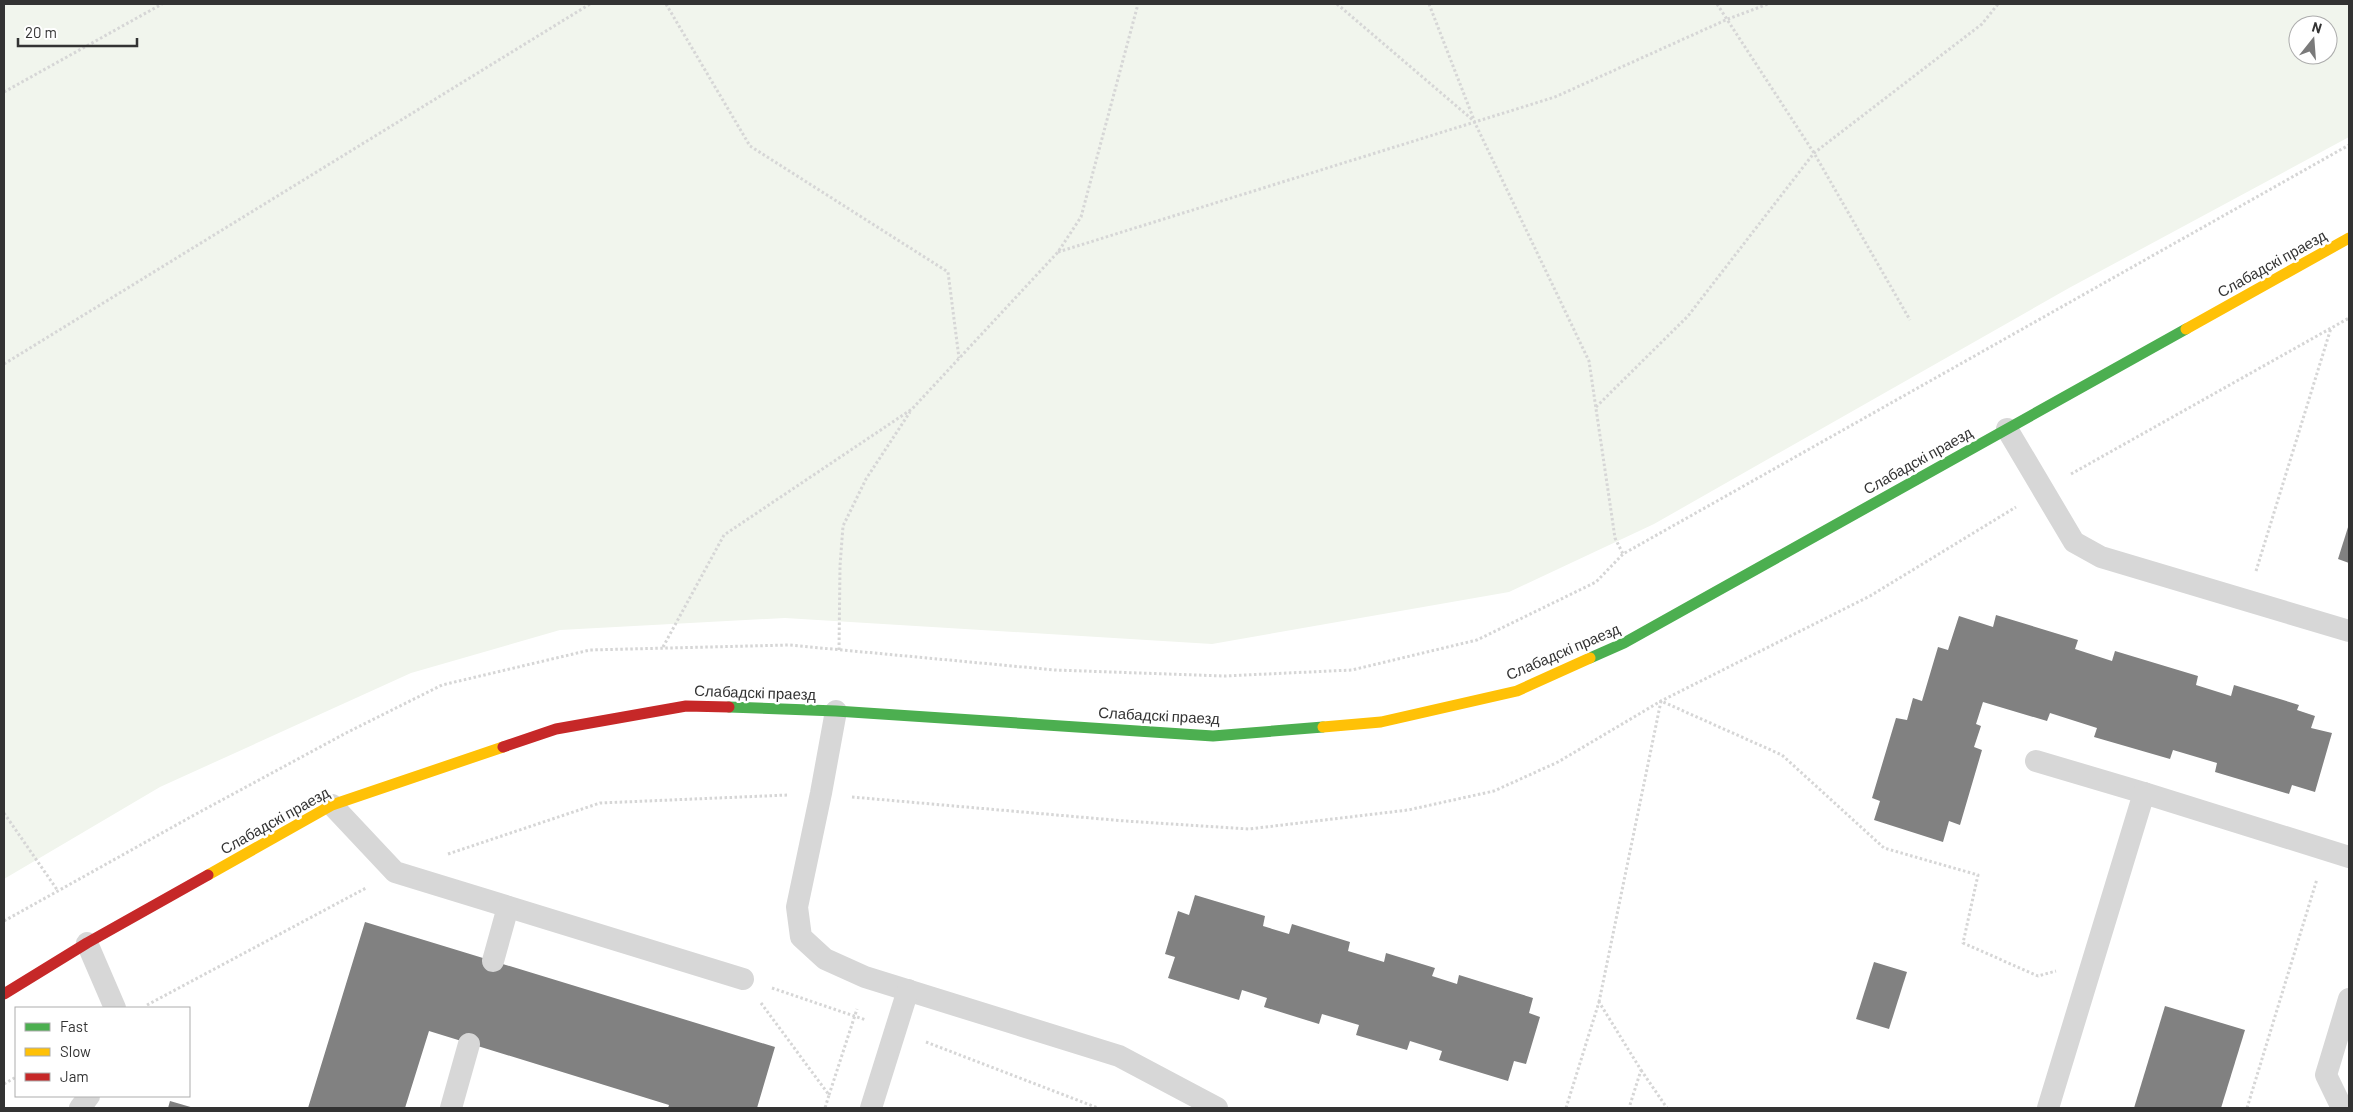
<svg xmlns="http://www.w3.org/2000/svg" width="2353" height="1112" viewBox="0 0 2353 1112" font-family="Barlow,sans-serif">
<rect width="100%" height="100%" fill="#fff"/>
<path fill="#f1f5ed" fill-rule="evenodd" d="M4,4H2349V137L2069,288L1654,524L1509,592L1212,644L785,618L560,630L411,673L160,787L4,879ZM2298,25H2328V55H2298Z"/>
<g fill="#818181">
<polygon points="2349,524 2349,563 2338,559"/>
<polygon points="1996,615 2078,640 2075,649 2112,661 2115,651 2198,676 2196,685 2231,696 2234,685 2299,705 2297,710 2315,716 2311,728 2332,733 2315,792 2292,785 2289,794 2215,772 2217,763 2173,750 2170,759 2094,737 2097,728 2050,713 2047,721 1983,702 1976,724 1981,726 1974,747 1982,750 1960,825 1949,821 1943,842 1874,820 1880,801 1872,798 1896,718 1907,720 1913,698 1922,701 1938,647 1948,650 1959,616 1993,627"/>
<polygon points="1195,895 1265,916 1263,926 1289,934 1292,924 1350,942 1348,951 1384,962 1386,953 1435,968 1432,976 1457,984 1459,975 1533,998 1529,1013 1540,1017 1526,1064 1514,1061 1508,1081 1439,1060 1442,1051 1410,1041 1407,1050 1356,1035 1359,1025 1322,1014 1319,1024 1264,1007 1267,998 1242,990 1239,1000 1168,978 1175,957 1165,954 1178,911 1189,915"/>
<polygon points="365,922 775,1047 757,1108 668,1108 669,1105 429,1031 405,1108 308,1108"/>
<polygon points="1874,962 1907,972 1889,1029 1856,1019"/>
<polygon points="2165,1006 2245,1030 2221,1108 2134,1108"/>
<polygon points="170,1101 194,1108 168,1108"/>
</g>
<g fill="none" stroke-linecap="round" stroke-linejoin="round">
<g stroke="#d6d6d6" stroke-width="3" stroke-dasharray="2.5 2.5" stroke-linecap="butt">
<polyline points="666,4 750,146 948,272 959,358"/>
<polyline points="1337,4 1474,121 1589,361 1615,538 1623,554"/>
<polyline points="1429,4 1474,120"/>
<polyline points="1717,4 1814,153 1910,320"/>
<polyline points="4,92 162,4"/>
<polyline points="1058,252 1555,97 1728,19 1768,4"/>
<polyline points="4,364 590,4"/>
<polyline points="1596,407 1688,316 1814,153 1982,24 1998,4"/>
<polyline points="2071,474 2349,318"/>
<polyline points="2256,571 2331,328"/>
<polyline points="663,647 724,535 912,409 1058,252 1081,217 1138,4"/>
<polyline points="839,650 840,566 843,526 866,479 910,412"/>
<polyline points="852,797 1125,821 1249,829 1408,810 1494,791 1558,762 1661,701 1870,596 2016,507"/>
<polyline points="4,813 58,891"/>
<polyline points="448,854 600,803 788,795"/>
<polyline points="4,921 196,814 346,733 442,685 590,650 789,645 1055,670 1224,676 1352,670 1477,640 1596,582 1623,554 2349,145"/>
<polyline points="772,988 866,1020"/>
<polyline points="1599,1002 1661,701 1782,755 1884,848 1978,875 1963,943 2038,976 2056,971"/>
<polyline points="761,1003 829,1095 825,1108"/>
<polyline points="147,1005 366,888"/>
<polyline points="926,1042 1098,1108"/>
<polyline points="1641,1070 1667,1108"/>
<polyline points="4,1084 16,1077"/>
<polyline points="829,1095 857,1009"/>
<polyline points="1566,1108 1599,1002 1641,1070 1629,1108"/>
<polyline points="2247,1108 2317,879"/>
</g>
<g stroke="#d7d7d7" stroke-width="22">
<polyline points="2007,429 2074,542 2101,557 2349,631"/>
<polyline points="836,711 821,793 797,907 801,937 825,959 865,977 1119,1056 1217,1108"/>
<polyline points="2036,761 2144,793"/>
<polyline points="332,805 395,872 743,979"/>
<polyline points="87,943 115,1008"/>
<polyline points="493,961 508,907"/>
<polyline points="80,1108 89,1096"/>
<polyline points="451,1108 469,1044"/>
<polyline points="871,1108 908,990"/>
<polyline points="2048,1108 2144,793 2349,857"/>
<polyline points="2342,1108 2326,1075 2349,999"/>
</g>
<g stroke="#4caf50" stroke-width="11">
<polyline points="1590,658 1624,643 2186,329"/>
<polyline points="729,707 836,711 1213,736 1323,727"/>
</g>
<g stroke="#ffc107" stroke-width="11">
<polyline points="2186,329 2349,238"/>
<polyline points="1323,727 1381,722 1517,691 1590,658"/>
<polyline points="208,875 332,805 503,747"/>
</g>
<g stroke="#c62828" stroke-width="11">
<polyline points="503,747 556,729 686,706 729,707"/>
<polyline points="4,994 87,943 208,875"/>
</g>
</g>
<g text-anchor="middle" stroke-width="5" stroke-linejoin="round" paint-order="stroke">
<g font-size="15" fill="#333" stroke="#fff">
<text transform="translate(2272 264) rotate(-29)" y="5">Слабадскі праезд</text>
<text transform="translate(1918 461) rotate(-29)" y="5">Слабадскі праезд</text>
<text transform="translate(1563 652) rotate(-23)" y="5">Слабадскі праезд</text>
<text transform="translate(755 693) rotate(2)" y="5">Слабадскі праезд</text>
<text transform="translate(1159 716) rotate(3)" y="5">Слабадскі праезд</text>
<text transform="translate(275 821) rotate(-29)" y="5">Слабадскі праезд</text>
</g>
</g>
<rect width="2353" height="1112" fill="none" stroke="#333333" stroke-width="10"/>
<rect x="15" y="1007" width="175" height="90" fill="#ffffff" stroke="#adadad"/>
<rect x="25" y="1023" width="25" height="8" fill="#4caf50" stroke="#adadad"/>
<text x="60" y="1032" font-size="15" fill="#333333">Fast</text>
<rect x="25" y="1048" width="25" height="8" fill="#ffc107" stroke="#adadad"/>
<text x="60" y="1057" font-size="15" fill="#333333">Slow</text>
<rect x="25" y="1073" width="25" height="8" fill="#c62828" stroke="#adadad"/>
<text x="60" y="1082" font-size="15" fill="#333333">Jam</text>
<g transform="translate(2313 40) rotate(17)"><circle r="24" fill="#ffffff" stroke="#adadad"/>
<path d="M0-4L9 19L0 12L-9 19Z" fill="#7a7a7a"/>
<text y="-8" font-size="14" font-weight="bold" text-anchor="middle" fill="#333333">N</text>
</g>
<path d="M18 38v8h119v-8" fill="none" stroke="#333333" stroke-width="2.5"/>
<text x="25" y="38" font-size="15" fill="#333333" stroke="#ffffff" stroke-width="4" paint-order="stroke">20 m</text>
</svg>
